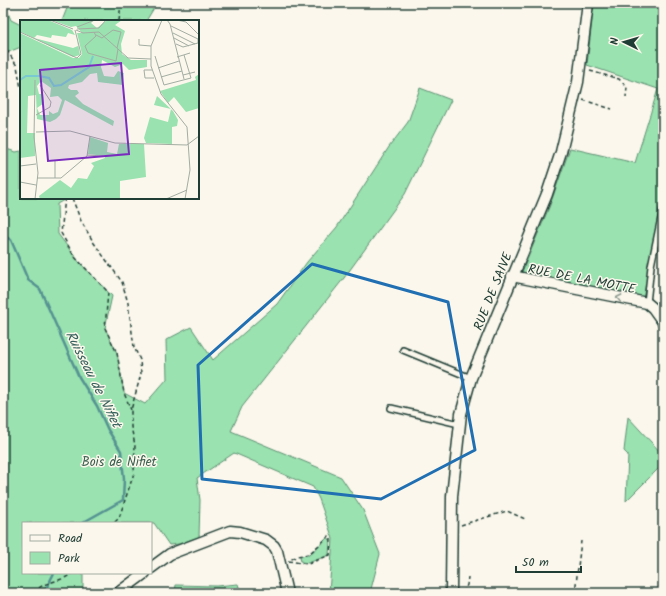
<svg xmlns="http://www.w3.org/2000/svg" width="666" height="596" viewBox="0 0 666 596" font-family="Kalam,sans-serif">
<rect width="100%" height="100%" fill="#fbf7ec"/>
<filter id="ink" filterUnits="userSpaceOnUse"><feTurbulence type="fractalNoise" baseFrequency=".025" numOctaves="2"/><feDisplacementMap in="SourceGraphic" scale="8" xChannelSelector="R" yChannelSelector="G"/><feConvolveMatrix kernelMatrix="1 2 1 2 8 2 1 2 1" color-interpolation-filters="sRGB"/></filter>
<g filter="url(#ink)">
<g fill="#9ae2af" stroke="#5c9072">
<polygon points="4,3 11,20 21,25 21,47 6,53 3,57"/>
<polygon points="69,3 157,3 146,21 62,21"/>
<polygon points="594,3 663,3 663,193 643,299 525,276 522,272 550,205 570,148 635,163 658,89 587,65"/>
<polygon points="420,88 451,100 405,194 344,278 242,407 231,431 341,477 363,510 380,554 370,593 329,593 333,539 319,499 313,487 234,453 197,478 200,500 199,537 179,544 169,545 154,523 23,523 23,573 83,573 83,593 3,593 3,148 16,152 21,151 21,198 63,198 64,200 57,204 58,234 79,262 112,296 105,328 117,353 124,393 145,404 167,379 166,340 191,327 213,360 277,304 307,262 337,227 389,147 408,122"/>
<polygon points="628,417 663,455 663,464 626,501 628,455 624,451"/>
<polygon points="328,537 330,540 329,555 308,563 301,562 300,556 309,555"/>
<polygon points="238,584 241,593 175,593 176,585 216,586"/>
</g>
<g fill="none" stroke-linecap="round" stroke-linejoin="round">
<g stroke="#559292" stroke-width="2.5">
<polyline points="3,235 11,240 28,280 40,289 79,377 97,406 108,430 121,451 124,479 123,500 82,523"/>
<polyline points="44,593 54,573"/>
</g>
<g stroke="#1f3d34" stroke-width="8">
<g id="lane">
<polyline points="647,303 651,266 663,208"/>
<polyline points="403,350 471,378"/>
<polyline points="391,408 459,424"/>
</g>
</g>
<g stroke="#1f3d34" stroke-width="13">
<g id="street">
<polyline points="512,276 647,303 653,308 663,322"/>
<polyline points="151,568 170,554 230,531 240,532 266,540 274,546 277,551 287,593"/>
<polyline points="118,593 145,573"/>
<polyline points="451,593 452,496 461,414 471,378 547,194 561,152 578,82 588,3"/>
</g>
</g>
<g stroke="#1f3d34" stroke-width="1.5" stroke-dasharray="4 3" stroke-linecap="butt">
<polyline points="119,21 121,3"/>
<polyline points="3,44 17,66 21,88"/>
<polyline points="590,71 619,79 627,87 626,97"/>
<polyline points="583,100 612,109"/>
<polyline points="65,198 61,233 74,256 108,292 105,328 117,353 124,393 131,410"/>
<polyline points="72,198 81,221 94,243 122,282 128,303 134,347 140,360 141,374 131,410 131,427 135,445 134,473 119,518 114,523"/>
<polyline points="461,525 507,511 525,519"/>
<polyline points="288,561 308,564 330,555 331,539 329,536 309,554 297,556 290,560"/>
<path d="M34,593C43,580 62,583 72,573"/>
<polyline points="463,593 467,585 468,577"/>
<polyline points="575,593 581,541"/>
</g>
<use href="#lane" stroke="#fbf7ec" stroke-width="5"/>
<use href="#street" stroke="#fbf7ec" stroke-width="10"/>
</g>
<defs><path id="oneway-chevron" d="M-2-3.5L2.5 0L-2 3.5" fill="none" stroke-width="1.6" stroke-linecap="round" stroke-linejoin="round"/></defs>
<use stroke="#8d9a90" href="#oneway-chevron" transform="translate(619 298) rotate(-169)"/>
</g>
<path fill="none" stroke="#1f6fb2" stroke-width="3" stroke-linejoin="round" d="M312,264L448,302L475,450L381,499L202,479L198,365Z"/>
<g text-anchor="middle" stroke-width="3" stroke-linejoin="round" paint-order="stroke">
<g font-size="13" fill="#1f3d34" stroke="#fbf7ec">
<text transform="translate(582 278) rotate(11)" y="5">RUE DE LA MOTTE</text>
<text transform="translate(492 291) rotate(-68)" y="5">RUE DE SAIVE</text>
</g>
<g font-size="13" fill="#385e4d" stroke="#fbf7ec">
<text x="119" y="466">Bois de Nifiet</text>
</g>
<g font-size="14" font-style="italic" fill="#36605b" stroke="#fbf7ec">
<text transform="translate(94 379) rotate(63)" y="5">Ruisseau de Nifiet</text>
</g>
</g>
<g transform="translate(20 20)">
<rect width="179" height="179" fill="#fbf7ec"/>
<path d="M0,0H28L52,10L55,15L48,13L46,17L32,15L31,18L17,15L14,18L53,28L58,26L57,17L60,35L53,37L1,12ZM31,0H74L71,3L77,8L87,0H102L95,5L105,11L101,24L102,34L111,40H127V47L109,50L103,44L95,47L82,40L81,47L84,56L94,57L98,51L104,53L103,65L78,62L77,53L70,54L62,62L49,65L48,68L51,70H57L59,73L55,76L63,84L94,101L93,106L45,80L40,95L36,99L30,102L17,99L16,75L8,76L7,113H15V136L0,138V13L53,38H59L62,34L57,13H62L56,6L51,7ZM21,61L31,68L30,77L38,76L42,80L38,92L33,94L29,91V95H20L17,88L24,83L23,74H19L17,66ZM179,54V88L166,92L154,77L148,83L140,71L176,60L175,57ZM137,76L153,91L158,100L157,106L152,107V124L126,123L124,118L130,97L148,102L151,89L134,85ZM70,117L88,123L87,132L97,134L99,124H124L126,157L100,161V179H20L19,176L40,160L51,168L58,158L67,159L74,146L71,143L85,138V136L68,134Z" fill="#9ae2af" fill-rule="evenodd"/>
<path fill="none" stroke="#79cad1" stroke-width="2" d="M0,60L6,56H19L29,58L34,66L41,65L69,47L73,36"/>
<path fill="none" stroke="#a3ada2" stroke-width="1" d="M30,0L53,9M142,0L131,26V46L141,74L167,107L170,150L165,179M147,0L150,4L164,59M157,0L166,2L179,15M151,6L178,19V23L163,27L156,24M57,7L75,0M57,9L79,8L86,0M56,10L63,13L79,12L108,38L131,39M0,12L57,38L61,34L55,10M74,12L76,16L65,26L68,33L96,41L98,29M153,13L175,24M76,15L82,18L93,10L101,12L97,28M154,18L169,26M119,19V25L131,26M135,36L144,65L171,58L164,35M157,37L170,33M138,48L159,41M132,50H124L125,58H134M163,55L175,52M141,57L162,51M16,95L30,87L31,82L20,65M16,112L50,111L95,123L167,125L179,116M67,135L83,136M35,141V158M0,146L16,144M17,158H41L67,136L70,116M0,162L16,165M15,179L18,153L14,117L15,60M146,179L167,170"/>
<path fill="#7b2cbf" fill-opacity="0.15" stroke="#7b2cbf" stroke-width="2" d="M101,43L109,134L28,141L20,50Z"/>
<rect width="179" height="179" fill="none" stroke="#1f3d34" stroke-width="2"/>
</g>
<rect width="666" height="596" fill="none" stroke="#fbf7ec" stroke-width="16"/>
<rect x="8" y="8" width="650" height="580" fill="none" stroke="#1f3d34" stroke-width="1.5" filter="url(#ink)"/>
<rect x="22" y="522" width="130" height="52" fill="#fbf7ec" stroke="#a3ada2"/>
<rect x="30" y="535" width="20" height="6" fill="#fbf7ec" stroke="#a3ada2"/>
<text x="58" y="542" font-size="12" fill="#1f3d34">Road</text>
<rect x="30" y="552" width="20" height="12" fill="#9ae2af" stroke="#a3ada2"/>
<text x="58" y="562" font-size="12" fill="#1f3d34">Park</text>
<g transform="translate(624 42) rotate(275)" stroke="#fbf7ec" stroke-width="3" paint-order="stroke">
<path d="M0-3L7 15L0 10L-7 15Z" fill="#1f3d34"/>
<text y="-6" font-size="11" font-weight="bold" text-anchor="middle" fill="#1f3d34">N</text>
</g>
<path d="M516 566v6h65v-6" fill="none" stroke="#1f3d34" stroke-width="2"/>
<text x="522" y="566" font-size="12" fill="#1f3d34" stroke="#fbf7ec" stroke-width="3" paint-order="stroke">50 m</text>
</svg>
